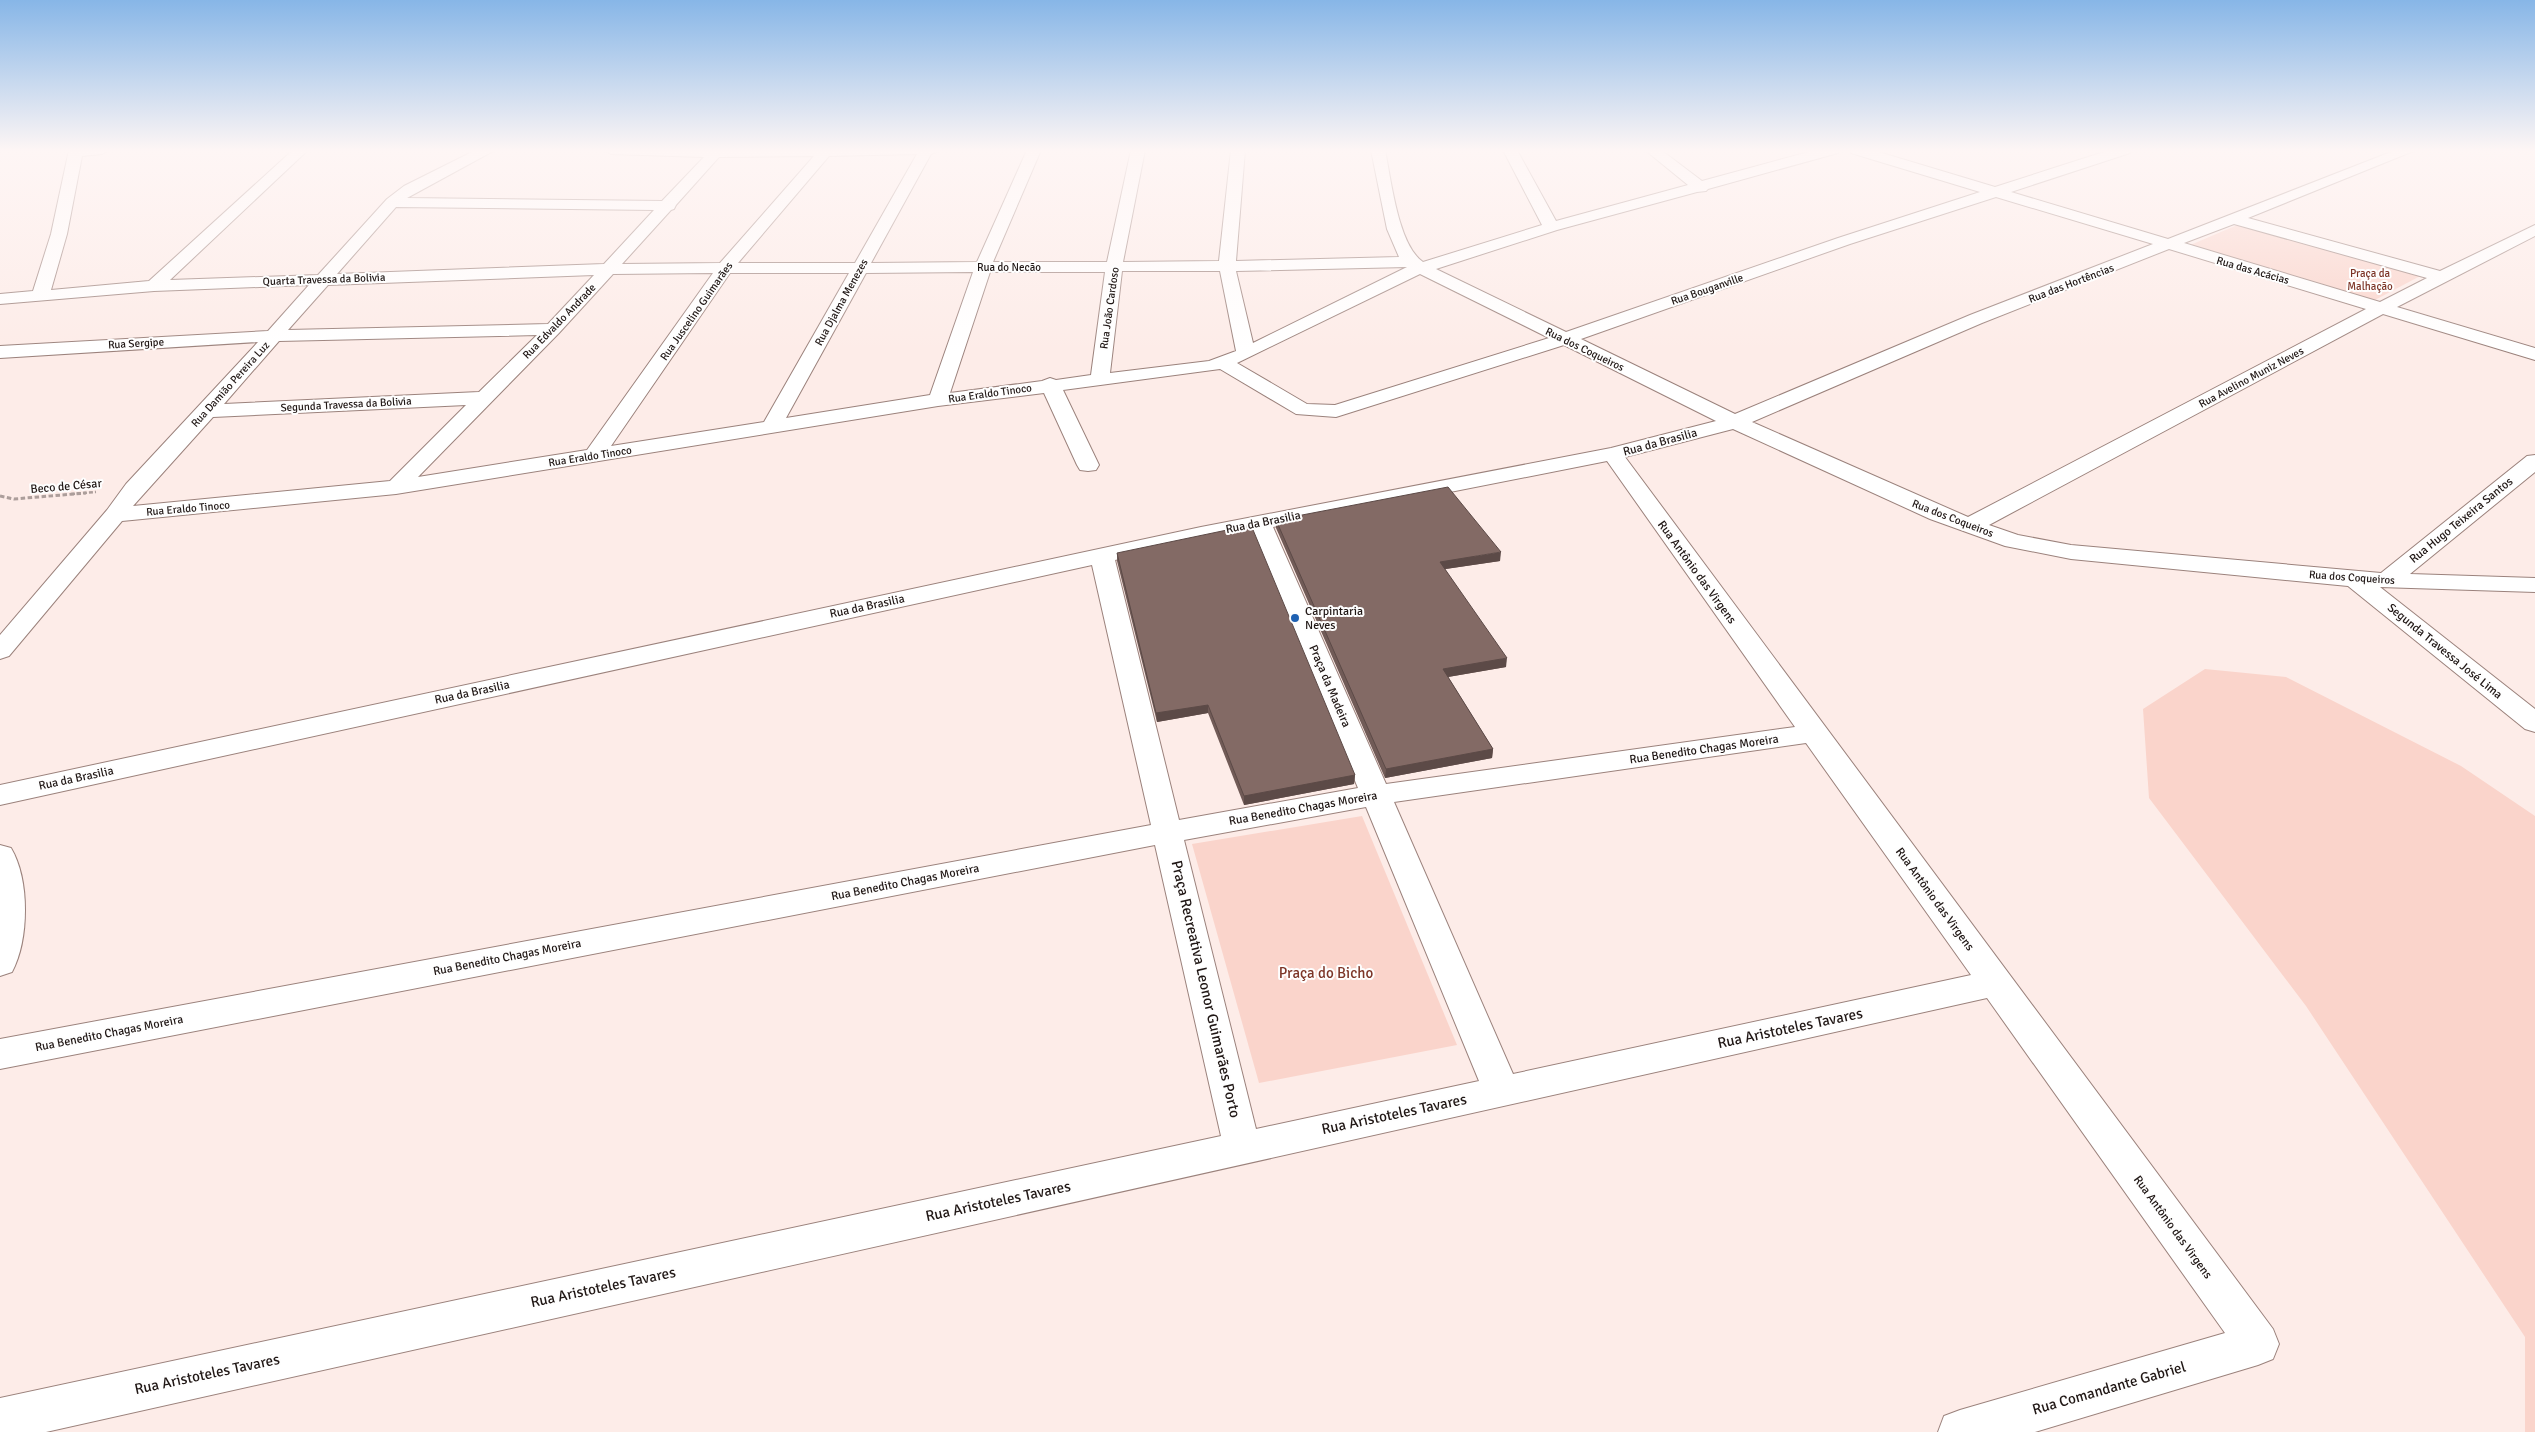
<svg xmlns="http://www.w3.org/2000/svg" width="2535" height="1432" viewBox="0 0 2535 1432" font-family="Signika,sans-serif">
<rect width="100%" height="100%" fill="#fdece8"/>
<g fill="#fad4cb">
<polygon points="2242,223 2424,274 2373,301 2188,246"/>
<polygon points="2205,669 2286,677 2461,766 2535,816 2535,1432 2525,1432 2525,1337 2306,1006 2149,798 2143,709"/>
<polygon points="1362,816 1457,1045 1259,1083 1192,844"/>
</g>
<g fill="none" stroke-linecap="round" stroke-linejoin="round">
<g stroke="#9b827c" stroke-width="2">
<g id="minor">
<path d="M69,150H109L102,154L82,156L67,234L51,290L149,281L293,150H308L170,280L318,275L387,199L404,186L476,150H495L407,198L662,201L704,157L611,154L604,150H941L931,154L871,263L977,262L1027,150H1041L993,262H1107L1131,150H1145L1123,262L1219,261L1231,150H1245L1236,261L1399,257L1387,229L1371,150H1385C1391,179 1398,245 1423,262L1542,225L1503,150H1517L1556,221L1688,185L1645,150H1661L1702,181L1816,150H1840L1838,153L1708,189L1706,191L1697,192L1557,230L1436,269L1566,332L1838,238L1980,192L1851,153L1849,150H1872L1995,187L2110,150H2132L2130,153L2011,192L2168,239L2396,150H2416L2248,218L2440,271L2535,225V236L2397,307L2535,348V360L2383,314L1989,525L2018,535L2071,545L2381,573L2527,456L2535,455V472L2410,574L2535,578V592L2380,587L2535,709V732L2525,729L2348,586L2071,559L2005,546L1930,519L1733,429L1625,457L2273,1329L2279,1344L2273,1359L2258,1365L2035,1432H1938L1944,1416L1960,1410L2225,1333L1987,998L46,1432H0V1398L1221,1136L1155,845L0,1069V1039L1151,825L1092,565L0,805V785L1201,527L1611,448L1716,421L1564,345L1336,417L1296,414L1220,369L1063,390L1099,465L1096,470L1088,471L1080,470L1077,465L1044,393L938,406L396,494L122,521L9,656L0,659V635L107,510L126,484L258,342L0,358V346L268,331L309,285L154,291L0,304V294L33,291L51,234ZM917,154L855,263H738L829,156ZM814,156L720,263L622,264L671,210L674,209L676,205L719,157ZM1996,197L2153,244L1970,315L1735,414L1581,339L1850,244ZM396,207L654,210L604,264L337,274ZM2234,224L2427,278L2380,302L2184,243ZM2169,249L2366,309L1968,517L1752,422L1982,323ZM1407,267L1253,343L1236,271ZM1122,271H1220L1236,351L1209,361L1110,373ZM973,272L930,395L786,418L866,273ZM990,272H1105L1091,375L1056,380L1050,378L1042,381L950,393ZM713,273L587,450L418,477L559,333L613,274ZM730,273H849L764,422L611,446ZM1420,274L1549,338L1335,405L1307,404L1237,363ZM594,275L548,324L288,330L328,285ZM537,335L479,392L224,404L279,341ZM466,405L390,481L133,506L213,417ZM1607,461L1795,727L1386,784L1273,527ZM1252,531L1358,788L1179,820L1115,560ZM1806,743L1971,975L1513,1074L1394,802ZM1366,807L1479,1081L1256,1129L1184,840Z"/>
<path d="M0,845L11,848C30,880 29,940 12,972L0,976Z"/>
</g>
</g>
<polyline stroke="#ac9e9b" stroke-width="2.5" stroke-dasharray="4 2" stroke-linecap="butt" points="71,494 96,492"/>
<polyline stroke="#ac9e9b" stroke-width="3" stroke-dasharray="4.5 2.5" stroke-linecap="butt" points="0,496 14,499 86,493"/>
<use href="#minor" fill="#fff" fill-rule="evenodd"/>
</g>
<g fill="#715b57">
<polygon points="1276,520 1500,561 1445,569 1506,667 1448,677 1493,749 1492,758 1385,778 1276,528"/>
<polygon points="1117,553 1355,775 1354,784 1244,805 1208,713 1157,722 1117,561"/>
</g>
<g fill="#5c4a47">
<polygon points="1501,552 1500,561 1439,570 1440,562"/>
<polygon points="1507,658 1506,667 1442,678 1443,669"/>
<polygon points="1208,705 1208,713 1157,722 1156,713"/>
<polygon points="1493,749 1492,758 1385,778 1386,769"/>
<polygon points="1355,775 1354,784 1244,805 1244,796"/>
</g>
<g fill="#836a65" stroke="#5c4a47">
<polygon points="1448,487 1501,552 1440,562 1507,658 1443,669 1493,749 1386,769 1276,520"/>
<polygon points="1251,525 1355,775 1244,796 1208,705 1156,713 1117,553"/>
</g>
<linearGradient id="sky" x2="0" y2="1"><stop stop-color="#87b6e7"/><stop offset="0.43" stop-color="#fef6f5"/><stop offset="1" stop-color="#fef6f5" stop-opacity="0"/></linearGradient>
<rect width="2535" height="351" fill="url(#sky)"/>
<circle fill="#1f61b2" stroke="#fefefe" stroke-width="2" cx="1295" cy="618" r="5"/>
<g text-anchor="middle" stroke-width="4" stroke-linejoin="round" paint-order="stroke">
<g font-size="11" fill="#201715" stroke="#fefefe">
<text x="1009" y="271">Rua do Necão</text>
<text transform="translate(2253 270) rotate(16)" y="4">Rua das Acácias</text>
<text transform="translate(324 279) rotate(-2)" y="4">Quarta Travessa da Bolivia</text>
<text transform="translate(2071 283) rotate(-21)" y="4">Rua das Hortências</text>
<text transform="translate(1707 289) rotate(-19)" y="4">Rua Bouganville</text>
<text transform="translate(841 302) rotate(-61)" y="4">Rua Djalma Menezes</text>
<text transform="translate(1109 308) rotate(-82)" y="4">Rua João Cardoso</text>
<text transform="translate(696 311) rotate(-55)" y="4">Rua Juscelino Guimarães</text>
<text transform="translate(559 321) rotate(-46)" y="4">Rua Edvaldo Andrade</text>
<text transform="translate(136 343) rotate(-3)" y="4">Rua Sergipe</text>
<text transform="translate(1585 349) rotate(26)" y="4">Rua dos Coqueiros</text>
<text transform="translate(2251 377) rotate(-28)" y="4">Rua Avelino Muniz Neves</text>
<text transform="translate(230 384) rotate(-48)" y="4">Rua Damião Pereira Luz</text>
<text transform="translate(990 393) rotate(-8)" y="4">Rua Eraldo Tinoco</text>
<text transform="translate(346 404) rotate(-3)" y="4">Segunda Travessa da Bolivia</text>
<text transform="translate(590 456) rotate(-9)" y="4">Rua Eraldo Tinoco</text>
<text transform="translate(188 508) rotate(-5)" y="4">Rua Eraldo Tinoco</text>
<text transform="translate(1953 518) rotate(21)" y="4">Rua dos Coqueiros</text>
<text transform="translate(2352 577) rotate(4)" y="4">Rua dos Coqueiros</text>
</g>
<g font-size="11" fill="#7d3527" stroke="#fefefe">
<text x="2370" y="277">Praça da<tspan x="2370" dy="13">Malhação</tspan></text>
</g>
<g font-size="12" fill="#201715" stroke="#fefefe">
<text transform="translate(1660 442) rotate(-15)" y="4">Rua da Brasilia</text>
<text transform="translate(66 486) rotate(-5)" y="4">Beco de César</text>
<text transform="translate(2461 520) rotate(-39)" y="4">Rua Hugo Teixeira Santos</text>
<text transform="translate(1263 522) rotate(-11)" y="4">Rua da Brasilia</text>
<text transform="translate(1697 572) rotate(54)" y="4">Rua Antônio das Virgens</text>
<text transform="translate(867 606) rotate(-12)" y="4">Rua da Brasilia</text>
<text transform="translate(2445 651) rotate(39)" y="4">Segunda Travessa José Lima</text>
<text transform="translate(1330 686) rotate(67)" y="4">Praça da Madeira</text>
<text transform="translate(472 692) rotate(-12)" y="4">Rua da Brasilia</text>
<text transform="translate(1704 749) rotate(-8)" y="4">Rua Benedito Chagas Moreira</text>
<text transform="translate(76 778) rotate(-12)" y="4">Rua da Brasilia</text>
<text transform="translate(1303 808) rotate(-10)" y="4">Rua Benedito Chagas Moreira</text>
<text transform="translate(905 882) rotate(-11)" y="4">Rua Benedito Chagas Moreira</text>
<text transform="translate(1935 899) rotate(54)" y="4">Rua Antônio das Virgens</text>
<text transform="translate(507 957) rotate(-11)" y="4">Rua Benedito Chagas Moreira</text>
<text transform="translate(109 1033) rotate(-11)" y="4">Rua Benedito Chagas Moreira</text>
<text transform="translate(2173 1227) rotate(54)" y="4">Rua Antônio das Virgens</text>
</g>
<g font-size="12" fill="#201715" stroke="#fefefe" text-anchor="start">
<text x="1305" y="615">Carpintaria<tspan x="1305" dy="14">Neves</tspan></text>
</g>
<g font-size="15" fill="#7d3527" stroke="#fefefe">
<text x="1326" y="978">Praça do Bicho</text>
</g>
<g font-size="15" fill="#201715" stroke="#fefefe">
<text transform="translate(1206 989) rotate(77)" y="5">Praça Recreativa Leonor Guimarães Porto</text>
<text transform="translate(1790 1028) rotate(-12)" y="5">Rua Aristoteles Tavares</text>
<text transform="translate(1394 1114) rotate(-12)" y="5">Rua Aristoteles Tavares</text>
<text transform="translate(998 1201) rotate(-12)" y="5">Rua Aristoteles Tavares</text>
<text transform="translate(603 1287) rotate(-12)" y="5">Rua Aristoteles Tavares</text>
<text transform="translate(207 1374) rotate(-12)" y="5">Rua Aristoteles Tavares</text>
<text transform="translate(2109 1388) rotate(-16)" y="5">Rua Comandante Gabriel</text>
</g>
</g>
</svg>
